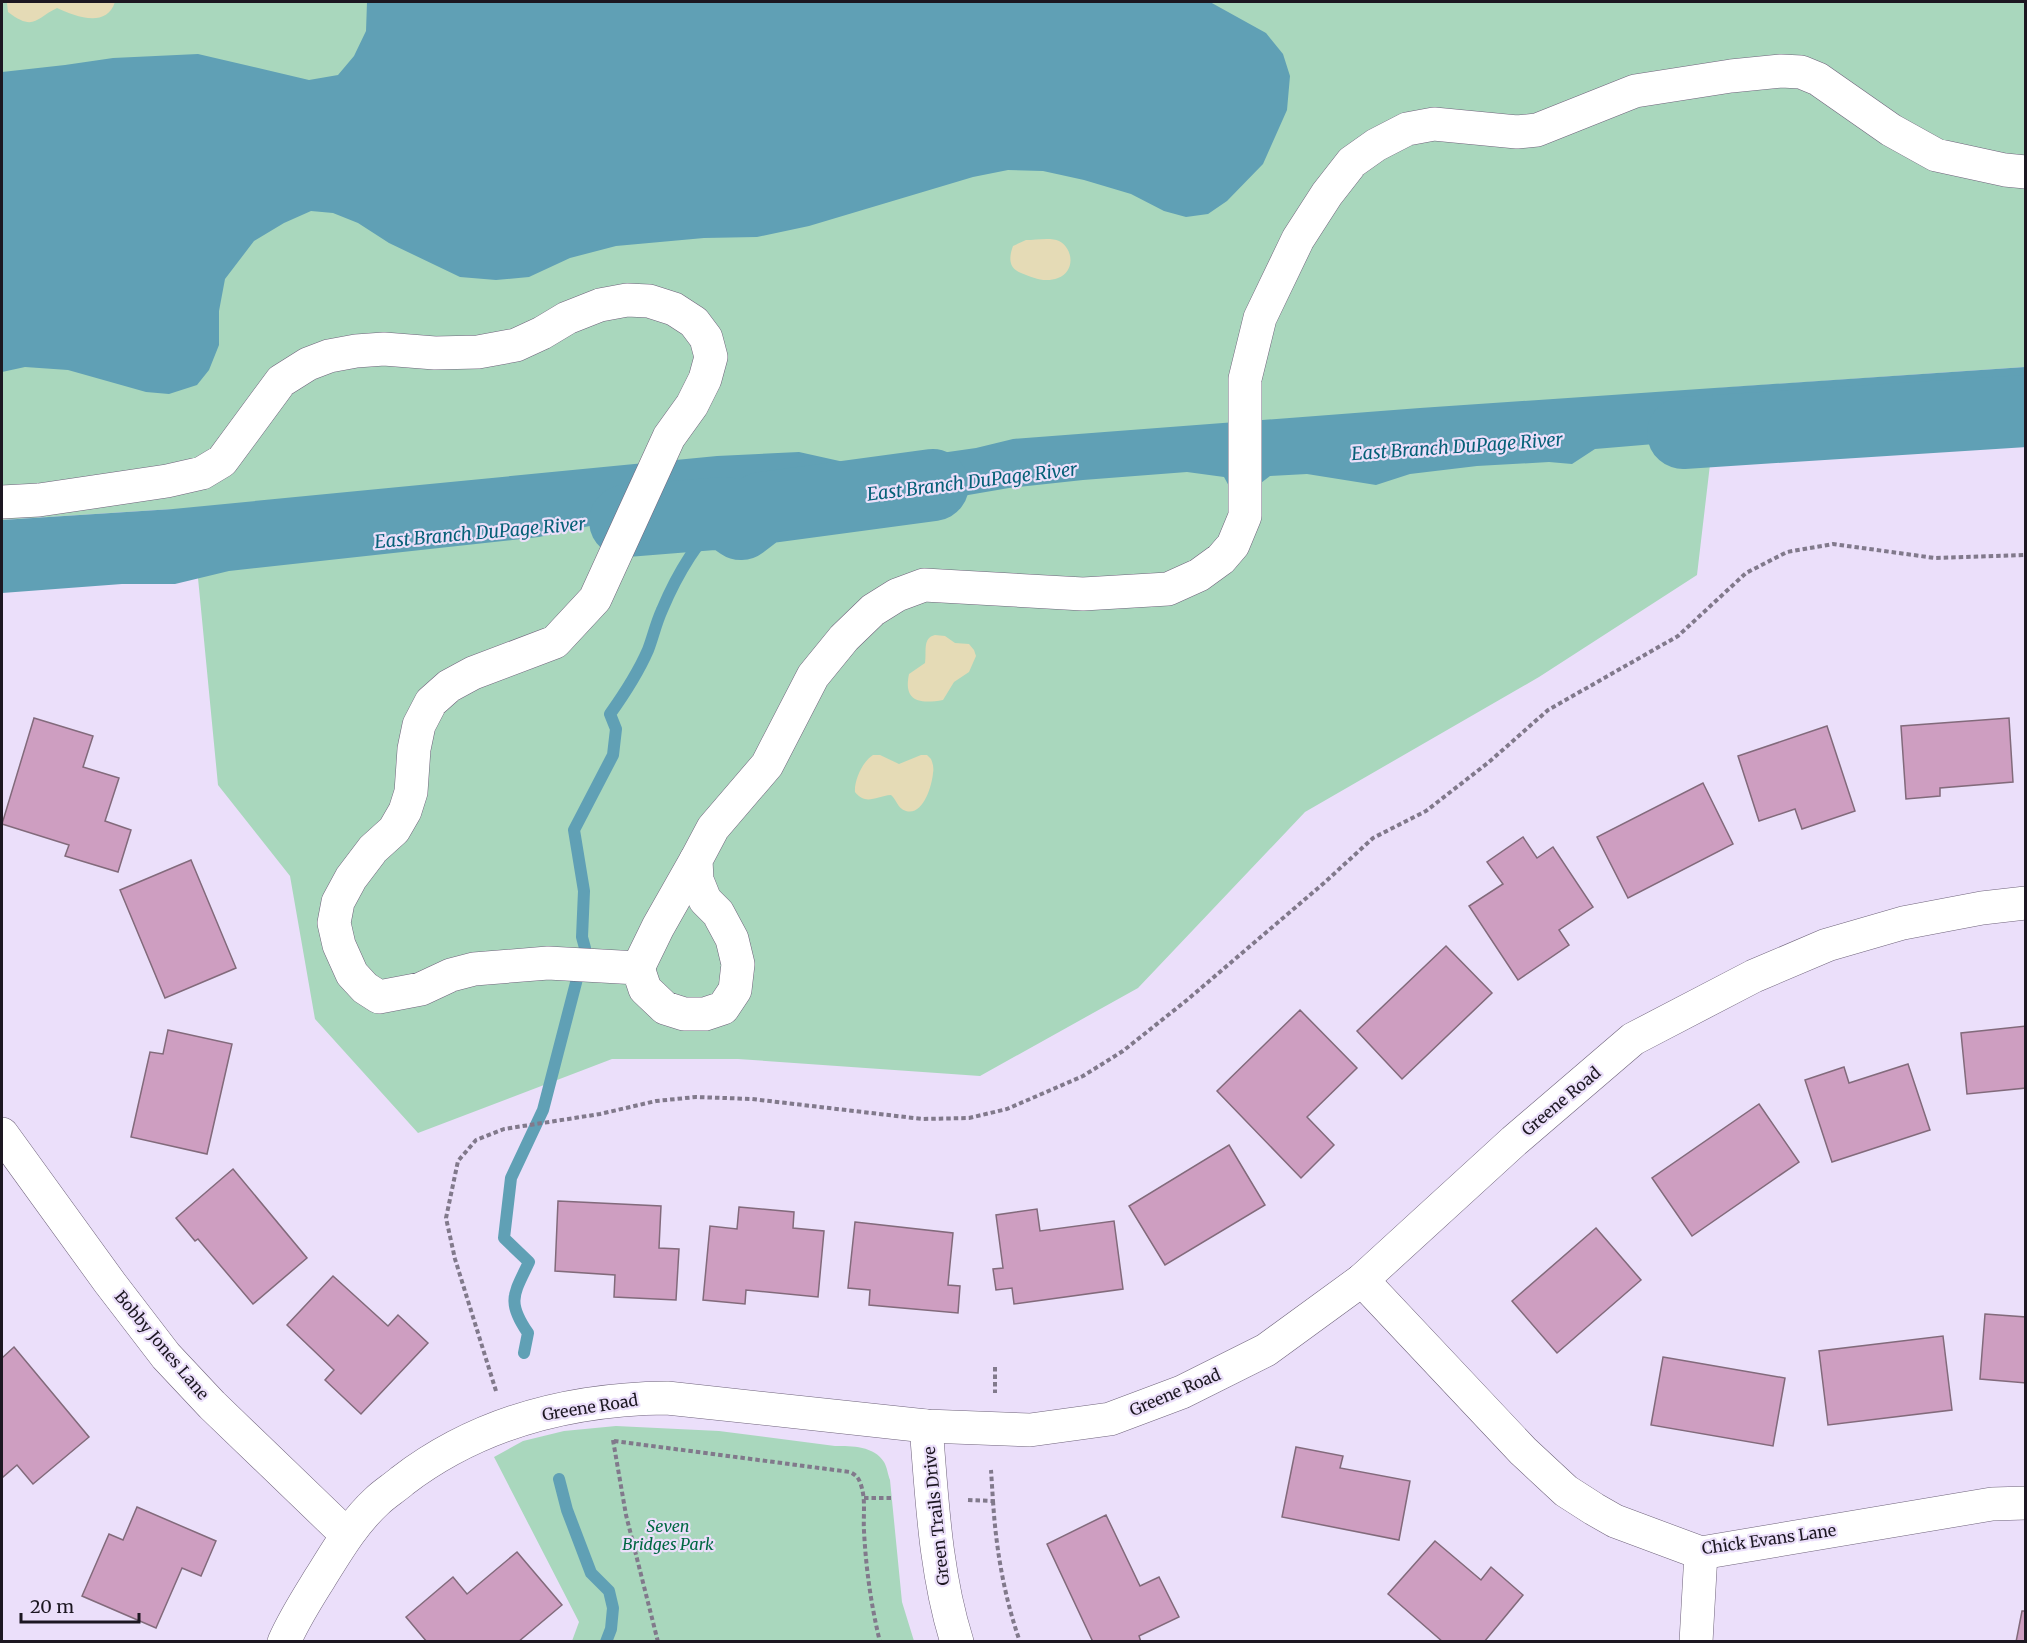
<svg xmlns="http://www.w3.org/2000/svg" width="2027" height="1643" viewBox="0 0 2027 1643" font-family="Merriweather,serif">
<rect width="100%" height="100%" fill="#ebdffa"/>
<g fill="#a9d7bd">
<polygon points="2,2 2025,2 2025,367 1719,388 1697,575 1539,677 1305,812 1138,988 980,1076 738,1059 612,1059 418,1133 315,1019 290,876 218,785 198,578 173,509 2,520"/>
<path d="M616,1426L719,1431L835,1446C852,1446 874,1446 884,1462C887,1467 888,1475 890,1480L902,1602L914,1641H572L579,1622L494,1457L523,1441L564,1431Z"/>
</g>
<g fill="#e5dbb6">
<path d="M7,3V2H115C106,29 75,16 57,8C36,18 34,32 8,12Z"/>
<path d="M1026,240C1036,240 1051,237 1059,241C1074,249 1075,272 1058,278C1045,283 1033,278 1021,273C1008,268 1009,257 1013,246Z"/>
<path d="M935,635L945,636L955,643L969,644L974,650L976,656L969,672L954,682L943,700C920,704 903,702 909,674L925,663C927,652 922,638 935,635Z"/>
<path d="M873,755H880L899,764L921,755H927L931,759C933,764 934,768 933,773C932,786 923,816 906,811C897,808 897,800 891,795C876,796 866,806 855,792C854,780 863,761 873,755Z"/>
</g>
<g fill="#60a0b5">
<polygon points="367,2 1210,2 1266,33 1283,54 1290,76 1287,110 1263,164 1227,201 1208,214 1186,217 1164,211 1131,194 1084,180 1043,171 1008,170 973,177 809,226 757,237 704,238 616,246 570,258 529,277 496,280 460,277 389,243 358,223 333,213 311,211 284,223 254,241 225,279 219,311 219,345 209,370 197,385 169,394 146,392 68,370 25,367 2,372 2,72 65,65 113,58 198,54 309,80 338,75 354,56 366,31"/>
<polygon points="2025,367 2025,424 1910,429 1830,424 1782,427 1714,439 1595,449 1572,464 1549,462 1477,466 1410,474 1376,485 1307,474 1270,476 1257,486 1230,488 1224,477 1187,472 1083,480 1009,488 910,505 838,498 762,508 741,524 725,513 666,525 608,522 539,537 229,571 175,584 122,584 2,593 2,520 173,509 717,456 799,452 844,462 878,462 976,448 1013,439 1420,408"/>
</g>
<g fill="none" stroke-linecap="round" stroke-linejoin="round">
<g stroke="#60a0b5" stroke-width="12">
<path d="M524,1353L528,1333C506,1301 514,1294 529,1262L504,1238L511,1178L543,1110L585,948L582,937L584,891L574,830L613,755L616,729L610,714C625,693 638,673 648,650C653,637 656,623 662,610C677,574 698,540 725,513L741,524"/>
<polyline points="559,1479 567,1510 591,1573 609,1591 613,1608 611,1629 606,1642"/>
</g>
<g stroke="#60a0b5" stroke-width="72">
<polyline points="1683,433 2026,411"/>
<polyline points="625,521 725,513 741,524 762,508 933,485"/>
</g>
</g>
<g fill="#ce9ec1" stroke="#826a7b" stroke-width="1.5">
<polygon points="34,718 93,736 83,767 119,778 105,821 131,830 118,872 65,856 69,845 2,824"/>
<polygon points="2009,718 2013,782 1940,788 1940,796 1906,799 1901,726"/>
<polygon points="1827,726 1855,811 1802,829 1795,809 1759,821 1738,756"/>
<polygon points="1703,783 1733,844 1628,898 1597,837"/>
<polygon points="1523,837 1537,858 1553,847 1593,907 1559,930 1569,945 1518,980 1469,906 1503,884 1487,862"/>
<polygon points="191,860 236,968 165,998 120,890"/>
<polygon points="1446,946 1492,993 1402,1079 1357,1031"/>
<polygon points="1300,1010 1357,1068 1307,1117 1334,1145 1301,1178 1217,1091"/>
<polygon points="2026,1026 2026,1088 1967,1094 1961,1033"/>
<polygon points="168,1030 232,1044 207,1154 131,1137 150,1052 163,1054"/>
<polygon points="1908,1064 1930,1130 1832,1162 1805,1080 1844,1067 1849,1083"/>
<polygon points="1759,1104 1799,1162 1692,1236 1652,1178"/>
<polygon points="1229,1145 1265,1205 1165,1265 1129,1206"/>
<polygon points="233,1169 307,1258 253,1304 198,1239 195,1241 176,1218"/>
<polygon points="558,1201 661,1206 659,1248 679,1249 676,1300 614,1297 615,1275 555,1271"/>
<polygon points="739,1207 794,1212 793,1228 824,1231 818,1297 746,1290 745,1304 703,1300 710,1226 737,1229"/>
<polygon points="1037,1209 1040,1231 1114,1221 1123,1289 1014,1304 1012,1288 996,1290 993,1269 1003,1268 996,1215"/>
<polygon points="855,1222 953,1233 948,1285 960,1286 958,1313 869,1305 870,1290 848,1288"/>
<polygon points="1596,1228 1641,1280 1557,1353 1512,1301"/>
<polygon points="333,1276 388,1326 398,1315 428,1343 361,1414 325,1380 334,1370 287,1325"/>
<polygon points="1985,1314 2026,1317 2026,1383 1980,1379"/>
<polygon points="1943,1336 1952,1410 1828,1425 1819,1351"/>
<polygon points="14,1347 89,1437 33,1484 17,1465 3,1477 2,1475 2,1358"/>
<polygon points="1663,1357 1785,1378 1773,1446 1651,1425"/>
<polygon points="1296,1447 1343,1456 1340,1468 1410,1481 1399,1540 1282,1517"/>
<polygon points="137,1507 216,1541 201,1576 182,1568 156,1628 82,1596 109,1534 123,1540"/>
<polygon points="1106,1515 1140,1586 1159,1577 1179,1617 1139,1636 1141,1642 1093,1642 1047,1544"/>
<polygon points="1435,1541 1481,1580 1491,1567 1523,1595 1484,1642 1443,1642 1388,1594"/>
<polygon points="517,1552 562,1605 518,1642 427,1642 406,1617 453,1577 467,1594"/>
<polygon points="2022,1611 2026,1611 2026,1642 2016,1642"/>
</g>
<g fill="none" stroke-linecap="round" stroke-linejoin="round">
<g stroke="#6f637b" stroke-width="34">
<g id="minor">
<polyline points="2,502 39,500 167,481 202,473 222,461 281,381 308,364 329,356 356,351 384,349 435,353 478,352 516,345 542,333 567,318 600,305 627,300 649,301 674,309 694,322 706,338 711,357 705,379 692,405 669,437 595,599 555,642 473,673 449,686 431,702 419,725 414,749 411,792 405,811 394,830 373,849 351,878 338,902 334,923 339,945 352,974 365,988 379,997 421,989 451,975 474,969 548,963 638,968 645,989 665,1008 684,1014 705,1014 723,1008 735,990 738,964 732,939 718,913 705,900 697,880 696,860 713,828 767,765 813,676 844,638 873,610 897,595 924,585 1083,594 1168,589 1199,575 1221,559 1233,545 1245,516 1245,379 1260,318 1298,239 1327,194 1352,162 1376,145 1407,129 1434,124 1517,132 1537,130 1635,91 1731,76 1781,71 1801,72 1818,79 1891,130 1936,155 2005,170 2026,172"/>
<polyline points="638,968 658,927 696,860"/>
<polyline points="2,1134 110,1283 166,1356 212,1405 347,1535"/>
<polyline points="1362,1280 1523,1451 1566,1491 1594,1509 1615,1521 1701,1553 1992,1504 2026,1503"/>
<path d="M926,1426C932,1498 935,1572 957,1642"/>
<path d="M284,1642C294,1619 307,1599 320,1578C337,1551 353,1523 377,1501C384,1494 394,1488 402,1481C479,1422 571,1399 667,1398L926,1426L1030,1430L1110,1419L1182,1392L1266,1350L1362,1280L1514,1141L1633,1039L1754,976L1827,945L1903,923L1982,908L2026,903"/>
<polyline points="1696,1642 1701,1553"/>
</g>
</g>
<g stroke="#81798b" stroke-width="4" stroke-dasharray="4.5 3" stroke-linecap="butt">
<polyline points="995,1367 995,1393"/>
<polyline points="496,1391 455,1259 446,1218 458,1161 476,1140 504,1129 600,1114 656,1101 696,1097 752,1099 922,1119 969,1118 1007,1109 1083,1076 1123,1051 1187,1000 1324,883 1373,838 1426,811 1489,762 1548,710 1678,636 1746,573 1787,552 1833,544 1935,558 2026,555"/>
<polyline points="613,1440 626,1515 658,1642"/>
<path d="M614,1441L850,1472C856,1475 859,1478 861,1485C866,1500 863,1516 864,1531C866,1569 871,1605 880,1642"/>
<polyline points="864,1498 892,1498"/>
<polyline points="968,1500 993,1501 991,1470"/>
<path d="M993,1501C996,1549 1004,1596 1020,1642"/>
</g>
<use href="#minor" stroke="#fff" stroke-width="33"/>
</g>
<g text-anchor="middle" stroke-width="4.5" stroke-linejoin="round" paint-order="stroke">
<g font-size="16" fill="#1c1721" stroke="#ebdffa">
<text transform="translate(1561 1101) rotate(-40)" y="6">Greene Road</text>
<text transform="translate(162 1345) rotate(50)" y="6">Bobby Jones Lane</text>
<text transform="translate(1175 1392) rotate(-23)" y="6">Greene Road</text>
<text transform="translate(590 1407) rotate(-9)" y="6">Greene Road</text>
<text transform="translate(936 1516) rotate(-96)" y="6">Green Trails Drive</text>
<text transform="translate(1769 1539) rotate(-8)" y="6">Chick Evans Lane</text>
</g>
<g font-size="16" font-style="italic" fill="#006843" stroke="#ebdffa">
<text x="668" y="1532">Seven<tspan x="668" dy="18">Bridges Park</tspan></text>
</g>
<g font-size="18" font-style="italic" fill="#056077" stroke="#ebdffa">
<text transform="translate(1457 447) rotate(-4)" y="6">East Branch DuPage River</text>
<text transform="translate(972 482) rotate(-7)" y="6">East Branch DuPage River</text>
<text transform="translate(480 533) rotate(-5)" y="6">East Branch DuPage River</text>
</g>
</g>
<rect width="2027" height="1643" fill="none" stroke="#1c1721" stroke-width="6"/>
<path d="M21 1613v9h118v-9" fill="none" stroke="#1c1721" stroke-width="3"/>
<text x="30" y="1613" font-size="18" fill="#1c1721" stroke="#ebdffa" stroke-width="4.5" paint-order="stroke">20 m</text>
</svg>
